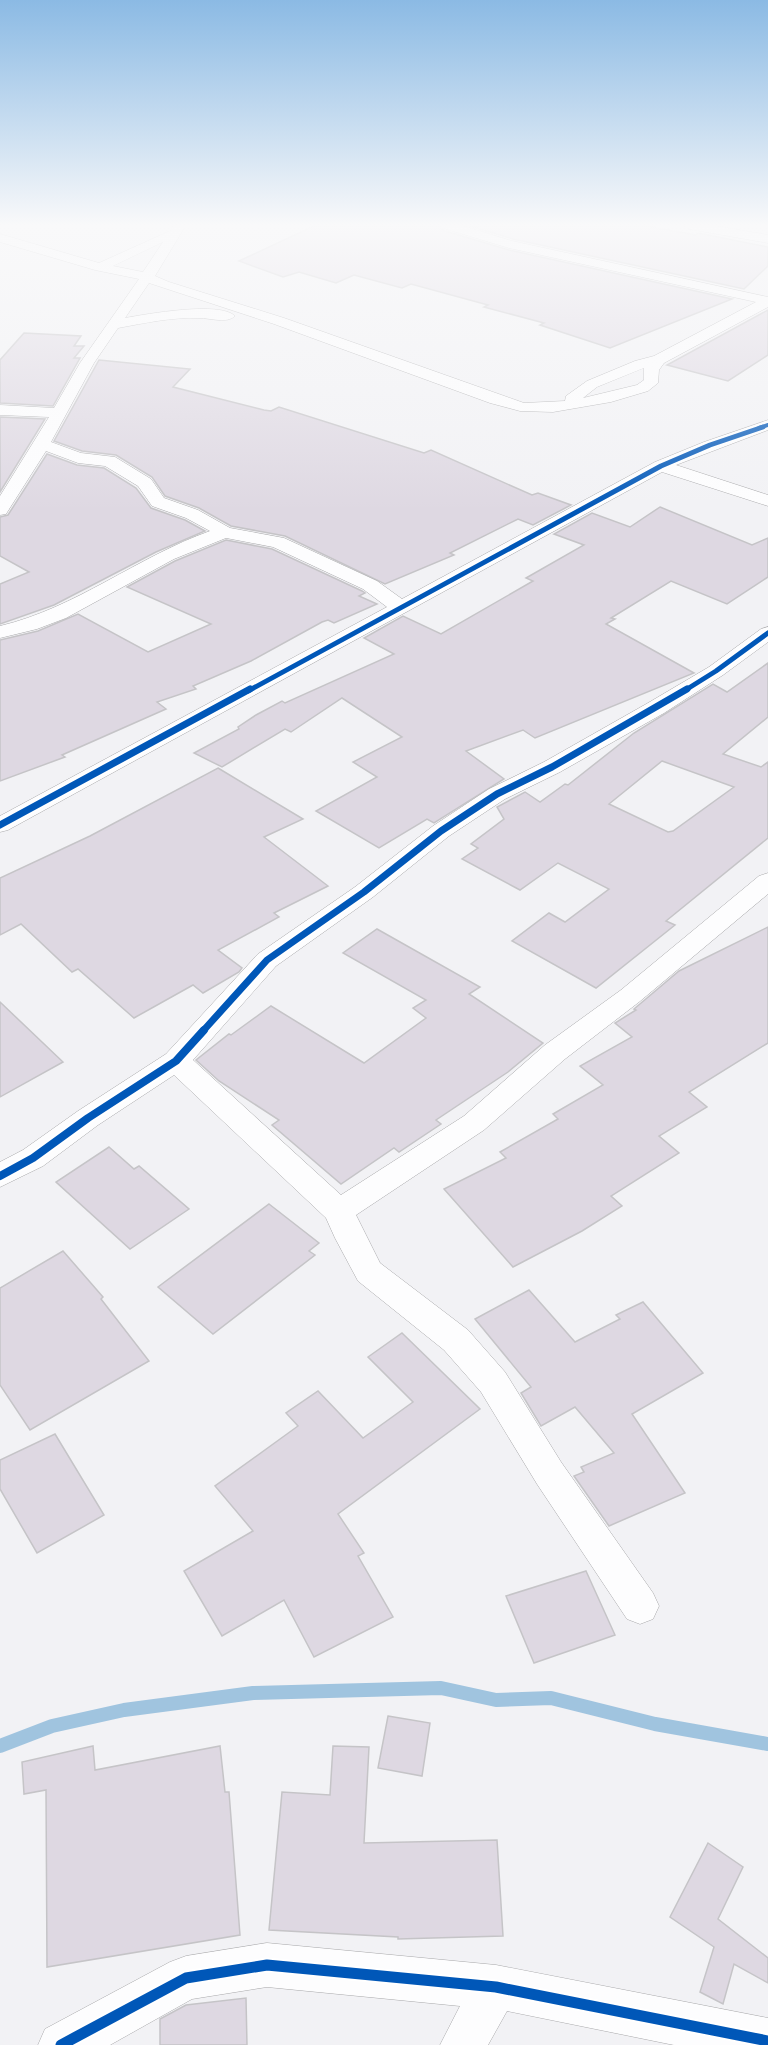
<svg xmlns="http://www.w3.org/2000/svg" width="768" height="2045" viewBox="0 0 768 2045" font-family="Poppins,sans-serif">
<rect width="100%" height="100%" fill="#f2f2f5"/>
<g fill="none" stroke-linecap="round" stroke-linejoin="round">
<polyline stroke="#a0c4df" stroke-width="14" points="0,1746 52,1726 124,1710 253,1693 441,1688 496,1700 551,1698 655,1724 768,1744"/>
</g>
<g fill="#ded8e2" stroke="#c5c4c7" stroke-width="1.5" fill-rule="evenodd">
<polygon points="316,225 439,225 442,230 509,250 732,299 610,348 540,325 544,323 484,307 488,305 411,284 402,288 354,275 336,283 299,272 283,277 239,261"/>
<polygon points="467,225 641,225 695,235 698,233 768,247 768,266 744,289 513,239"/>
<polygon points="768,310 768,355 728,381 667,365"/>
<polygon points="24,333 81,336 74,346 84,346 74,358 80,358 53,406 0,403 0,360"/>
<polygon points="99,360 190,369 173,387 264,410 271,411 279,407 424,453 431,450 532,495 538,493 571,505 533,525 518,519 450,553 454,555 385,584 285,536 231,526 199,508 165,496 152,477 116,455 82,451 54,441"/>
<polygon points="0,417 45,419 0,492"/>
<polygon points="47,454 77,465 104,468 136,488 151,508 185,520 205,531 156,552 54,605 0,624 0,584 29,572 0,556 0,517 8,515"/>
<polygon points="660,507 752,545 768,538 768,577 727,604 671,581 611,618 615,619 606,624 694,673 535,738 523,730 466,751 504,779 434,823 427,819 379,848 316,811 377,777 353,762 402,737 342,698 291,732 285,729 222,767 194,753 239,729 238,727 256,715 282,701 285,703 394,654 364,638 403,616 441,634 533,581 526,578 584,545 554,534 592,513 630,527"/>
<polygon points="226,540 272,549 362,591 365,593 359,596 377,604 334,623 328,620 322,622 251,661 193,686 196,689 157,702 166,709 62,755 65,757 0,781 0,640 38,631 78,614 148,652 211,624 127,587 175,561"/>
<path d="M768,663V717L723,754L761,767L768,762V838L666,921L675,925L596,988L512,941L549,913L565,922L609,889L558,863L520,890L462,859L478,848L471,844L504,819L497,807L525,792L540,802L565,784L568,785L634,733L713,684L727,692ZM662,761L734,787L673,831L668,832L609,804Z"/>
<polygon points="218,768 303,819 264,837 328,886 274,913 279,917 218,950 242,968 239,972 203,993 193,985 134,1018 78,969 72,972 21,924 0,935 0,878 90,836"/>
<polygon points="768,927 768,1043 689,1092 707,1107 659,1136 679,1153 611,1196 622,1206 582,1231 513,1267 444,1189 506,1158 500,1152 558,1119 553,1114 603,1085 580,1066 632,1037 615,1023 636,1010 634,1009 679,971"/>
<polygon points="377,929 480,987 469,994 543,1043 508,1072 436,1120 441,1124 399,1152 394,1148 341,1184 272,1125 279,1120 219,1081 196,1060 229,1034 231,1035 271,1006 364,1063 426,1018 413,1008 426,1000 343,953"/>
<polygon points="0,1002 63,1062 0,1097"/>
<polygon points="109,1147 134,1169 139,1166 189,1209 130,1249 56,1182"/>
<polygon points="269,1204 319,1243 309,1251 315,1255 213,1334 158,1287"/>
<polygon points="63,1251 103,1297 101,1299 149,1361 30,1430 0,1385 0,1288"/>
<polygon points="529,1290 575,1342 620,1319 616,1315 643,1302 703,1373 632,1414 685,1493 609,1526 574,1476 584,1472 581,1467 614,1453 575,1407 541,1426 521,1393 531,1387 475,1319"/>
<polygon points="402,1333 480,1409 338,1514 364,1553 358,1556 393,1617 314,1657 284,1600 222,1636 184,1571 253,1531 215,1486 298,1426 286,1413 318,1391 363,1438 413,1402 368,1357"/>
<polygon points="55,1434 104,1515 37,1553 0,1489 0,1460"/>
<polygon points="586,1571 615,1635 534,1663 506,1596"/>
<polygon points="388,1716 430,1723 422,1776 378,1768"/>
<polygon points="93,1746 95,1770 220,1746 225,1792 229,1792 240,1935 47,1967 46,1790 24,1794 22,1762"/>
<polygon points="333,1746 369,1747 364,1843 497,1840 503,1936 398,1939 398,1937 269,1930 282,1792 330,1795"/>
<polygon points="708,1843 743,1867 718,1919 768,1958 768,1983 734,1964 723,2004 700,1992 714,1947 670,1917"/>
<polygon points="246,1998 247,2045 160,2045 160,2019 186,2005"/>
</g>
<g fill="none" stroke-linecap="round" stroke-linejoin="round">
<g stroke="#a8a8aa" stroke-width="1">
<g id="minor">
<path d="M174,225H186L155,276L169,282L284,318L524,403L565,401L566,396L587,381L635,361L654,356L756,302L509,248L443,228L441,225H460L512,241L768,297V307L664,363L659,370L658,383L648,391L611,402L553,412L520,411L490,403L274,324L149,283L125,318C147,314 220,301 235,316C227,324 210,318 199,318C172,317 145,323 118,328L94,363L51,442L81,453L115,457L151,479L164,498L198,510L230,528L284,538L377,581L402,599L655,462L704,442L768,420V430L676,465L768,495V506L662,472L8,830L0,832V816L387,607L363,589L273,547L226,538L174,559L66,618L37,629L0,638V626C76,608 137,557 210,531L186,518L152,506L138,486L105,466L78,463L46,451L6,514L0,515V496L49,417L0,415V405L54,408L80,363L139,279L95,270L0,242V234L99,263L170,231ZM163,242L143,272L113,266ZM644,368V380L637,385L583,398L597,387Z"/>
<polygon points="683,225 710,225 768,235 768,243 689,229"/>
<polygon points="768,627 768,642 723,675 664,713 560,772 505,799 449,836 373,897 276,966 193,1060 341,1195 464,1116 545,1045 621,990 759,876 768,873 768,894 639,1002 565,1059 484,1130 356,1215 380,1263 468,1330 505,1372 561,1462 653,1593 659,1606 653,1619 640,1624 627,1619 537,1484 481,1392 444,1350 358,1281 335,1238 326,1218 174,1075 98,1125 43,1166 0,1187 0,1162 23,1150 78,1111 166,1054 258,954 355,887 433,826 489,789 544,762 648,703 709,667 761,629"/>
<polygon points="267,1943 496,1965 768,2018 768,2045 674,2045 507,2011 488,2045 440,2045 460,2006 267,1987 192,1999 110,2045 38,2045 45,2029 170,1962 186,1956"/>
</g>
</g>
<use href="#minor" fill="#fdfdfe" fill-rule="evenodd"/>
<g stroke="#fff" stroke-width="6">
<polyline id="cycleway-far4" points="759,428 768,425"/>
</g>
<g stroke="#fff" stroke-width="8">
<g id="cycleway-far3">
<polyline points="248,691 661,466 710,445 763,427"/>
<polyline points="684,691 716,671 768,633"/>
</g>
</g>
<g stroke="#fff" stroke-width="10">
<g id="cycleway-far2">
<polyline points="0,825 250,689"/>
<polyline points="203,1031 267,960 364,892 441,831 497,794 552,767 687,689"/>
</g>
</g>
<g stroke="#fff" stroke-width="12">
<polyline id="cycleway-far1" points="0,1176 33,1158 88,1118 176,1061 204,1030"/>
</g>
<g stroke="#fff" stroke-width="15">
<polyline id="cycleway" points="61,2045 186,1978 267,1965 496,1987 768,2041"/>
</g>
<use href="#cycleway-far4" stroke="#0057b8" stroke-width="4"/>
<use href="#cycleway-far3" stroke="#0057b8" stroke-width="5"/>
<use href="#cycleway-far2" stroke="#0057b8" stroke-width="7"/>
<use href="#cycleway-far1" stroke="#0057b8" stroke-width="8"/>
<use href="#cycleway" stroke="#0057b8" stroke-width="11"/>
</g>
<linearGradient id="sky" x2="0" y2="1"><stop stop-color="#8bbae4"/><stop offset="0.44" stop-color="#f9f9fa"/><stop offset="1" stop-color="#f9f9fa" stop-opacity="0"/></linearGradient>
<rect width="768" height="511" fill="url(#sky)"/>
</svg>
